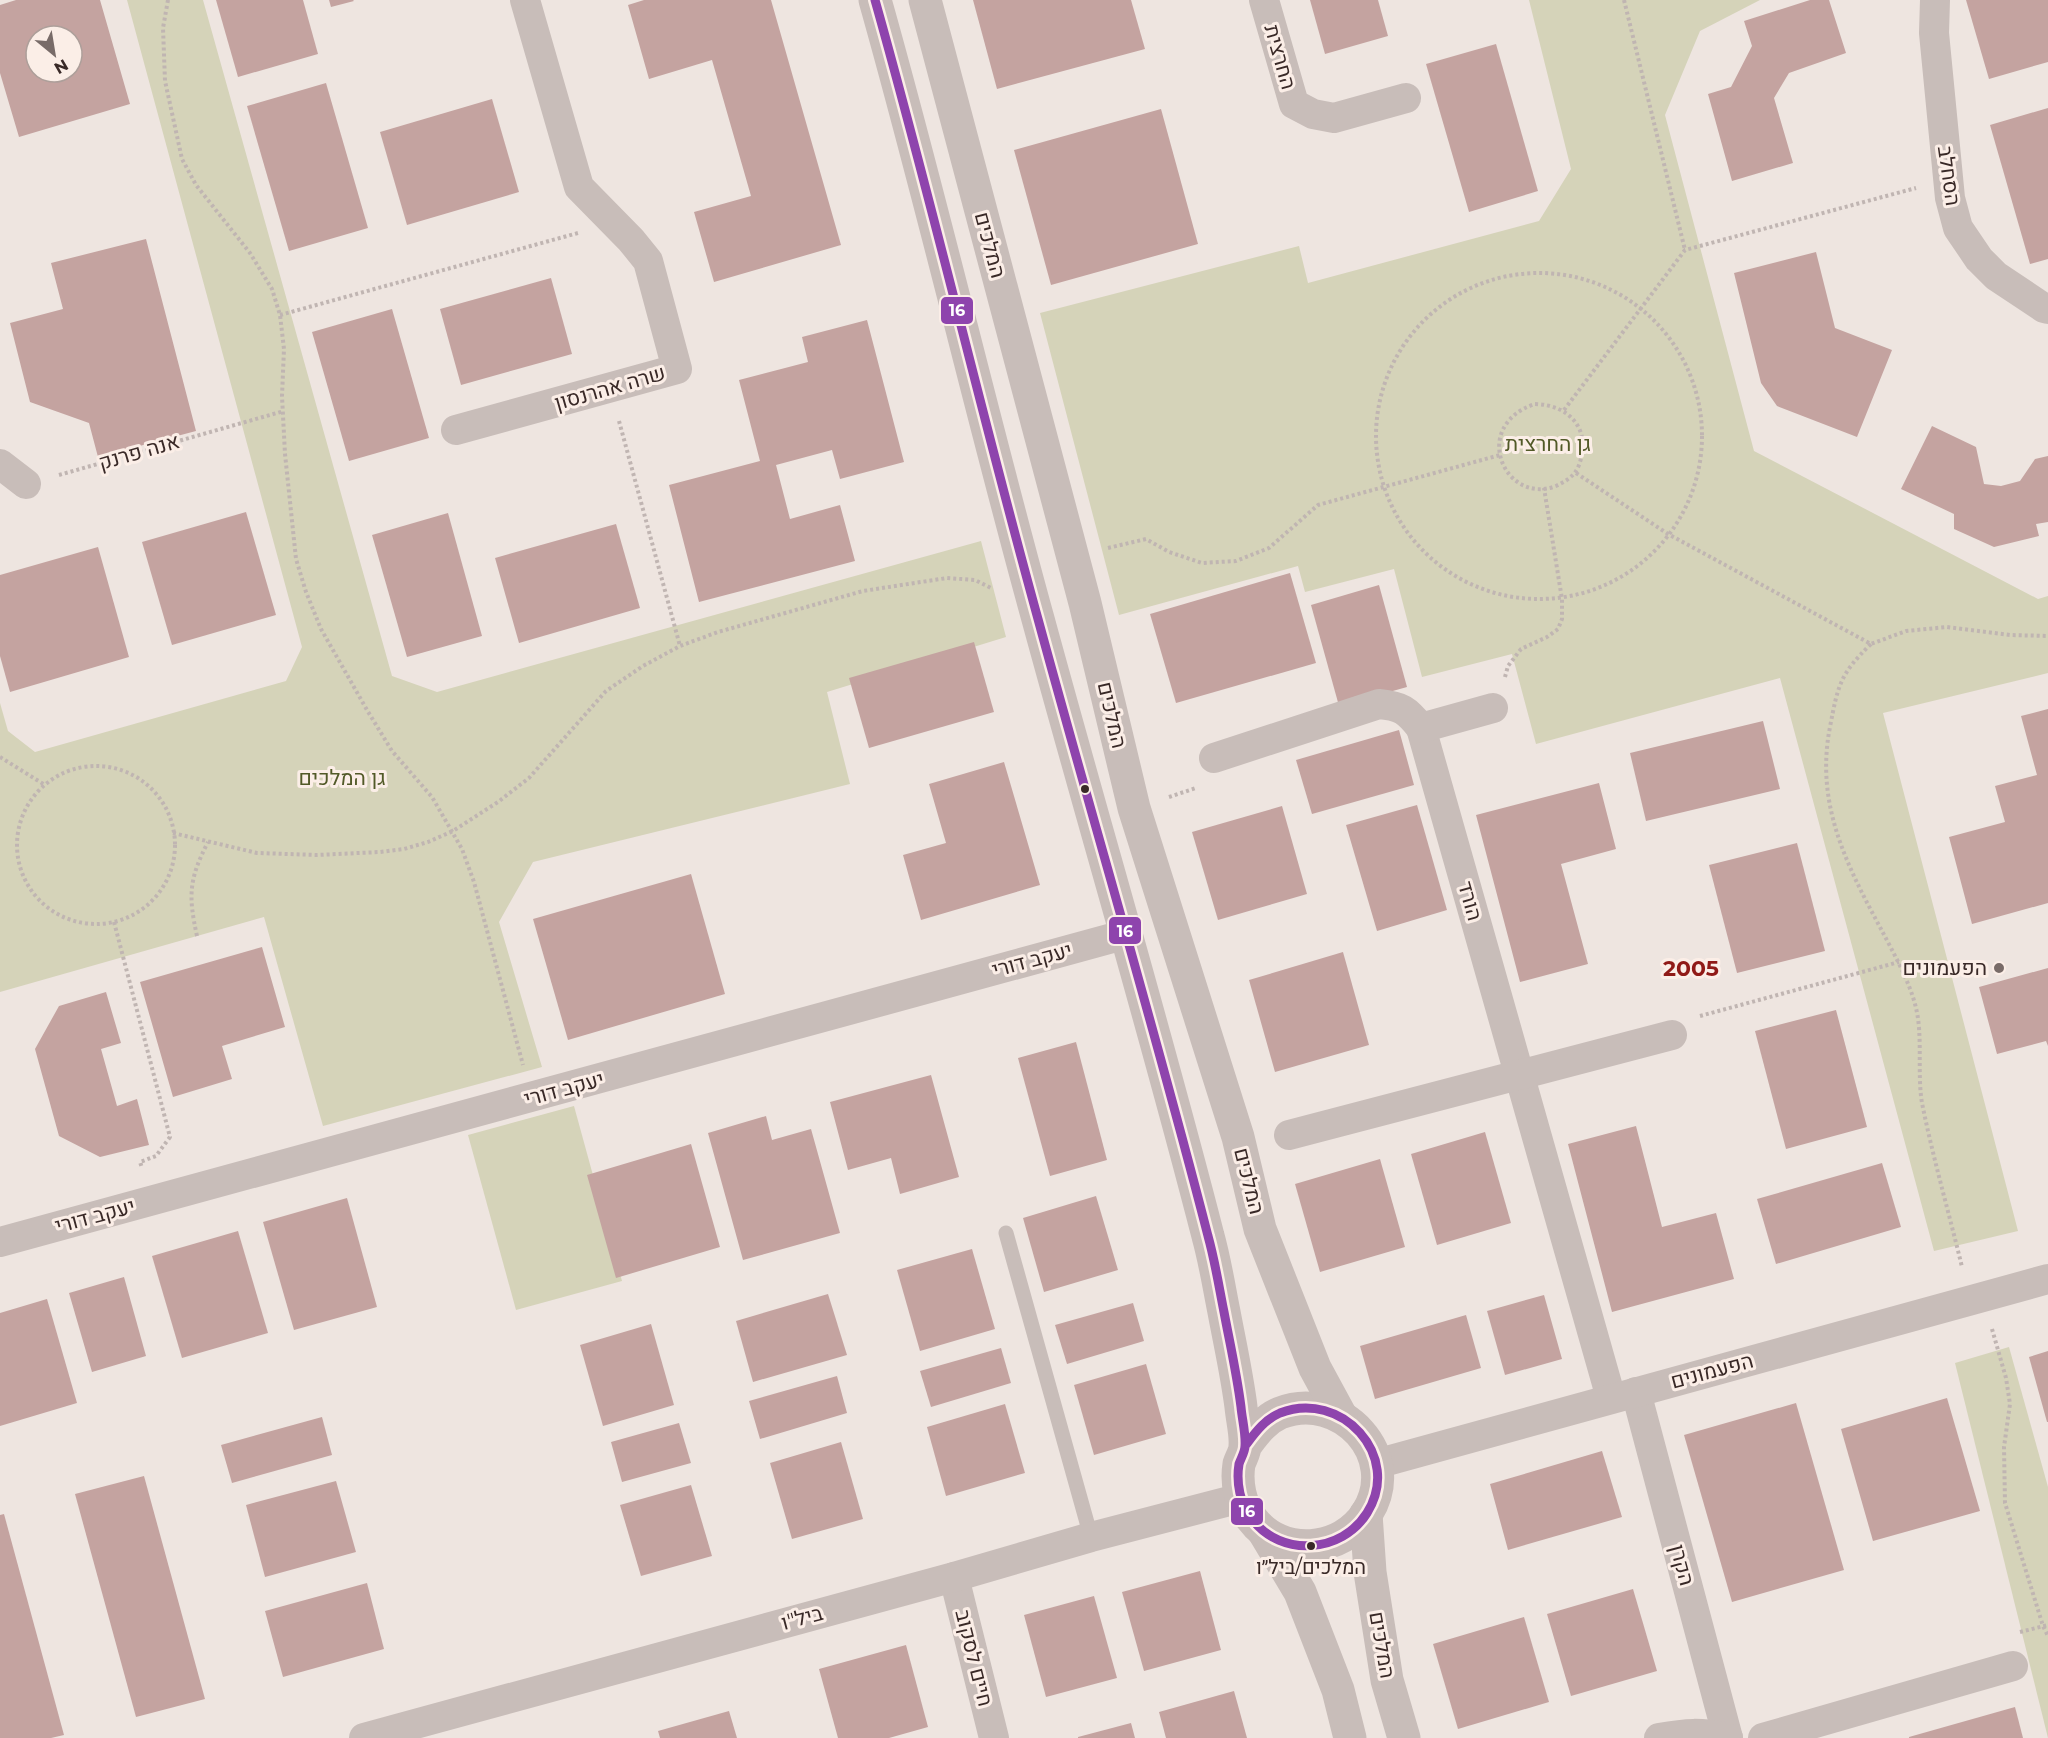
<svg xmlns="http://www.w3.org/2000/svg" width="2048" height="1738" viewBox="0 0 2048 1738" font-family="Montserrat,Heebo,sans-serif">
<rect width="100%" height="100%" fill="#eee5e0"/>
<g fill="#d5d3b9">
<polygon points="127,0 203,0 392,676 437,692 981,541 1006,637 827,692 850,784 533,862 499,922 542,1067 323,1126 264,917 0,992 0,703 8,731 35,752 286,681 302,647"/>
<polygon points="1529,0 1760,0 1700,31 1665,115 1754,451 2038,599 2048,596 2048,673 1883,713 2018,1231 1934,1251 1780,678 1536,744 1512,654 1422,677 1394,569 1305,592 1298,566 1119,615 1040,313 1299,246 1308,283 1539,221 1571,169"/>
<polygon points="574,1106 622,1281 516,1310 468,1135"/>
<polygon points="2009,1347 2048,1487 2048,1738 1955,1363"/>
</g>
<g fill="#c4a3a0" fill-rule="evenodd">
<path d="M16,0H100L130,104L19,137L0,73V5ZM36,36H72V72H36Z"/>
<polygon points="216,0 303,0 318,54 238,77"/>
<polygon points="329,0 353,0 354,1 331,7"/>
<polygon points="644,0 771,0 841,245 714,282 694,212 751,196 712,60 649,79 628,5"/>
<polygon points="973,0 1131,0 1145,49 997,89"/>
<polygon points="1310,0 1378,0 1388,36 1325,54"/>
<polygon points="1810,0 1829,0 1846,53 1789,73 1774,98 1793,163 1732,181 1708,94 1731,87 1752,46 1744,21"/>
<polygon points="1966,0 2048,0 2048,62 1989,79"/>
<polygon points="1496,44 1538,191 1469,212 1426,64"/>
<polygon points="326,83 368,228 289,251 247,106"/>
<polygon points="492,99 519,192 407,225 380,132"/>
<polygon points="2048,108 2048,259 2030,264 1990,125"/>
<polygon points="1161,109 1198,244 1051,285 1014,150"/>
<polygon points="146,239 196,431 98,457 89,423 30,402 10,323 63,309 51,263"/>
<polygon points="1816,252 1835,328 1892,350 1857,437 1777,406 1761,383 1734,273"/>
<polygon points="551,278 572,354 461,385 440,309"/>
<polygon points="392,309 429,438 349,461 312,332"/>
<polygon points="867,320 904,462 840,479 832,450 776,465 790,519 840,505 855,561 699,602 669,485 760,461 739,380 808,362 802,337"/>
<polygon points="1932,426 1976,447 1984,484 2001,486 2020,481 2035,459 2048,456 2048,522 2036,524 2039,536 1994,547 1954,529 1954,514 1901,489"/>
<polygon points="246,512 276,615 172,645 142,542"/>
<polygon points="448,513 482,636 407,657 372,535"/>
<polygon points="616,524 640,608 519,643 495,558"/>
<polygon points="98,547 129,657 10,692 0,656 0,575"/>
<polygon points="1290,573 1316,663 1176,703 1150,614"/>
<polygon points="1379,585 1407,687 1339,706 1311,605"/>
<polygon points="974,642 994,712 869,748 849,678"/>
<polygon points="2048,709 2048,903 1972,924 1949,837 2005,822 1995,786 2037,775 2021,716"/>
<polygon points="1763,721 1780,789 1646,821 1630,753"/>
<polygon points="1399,730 1414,785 1312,814 1296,760"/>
<polygon points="1004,762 1040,885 921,920 903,855 946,843 929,784"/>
<polygon points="1599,783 1616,849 1561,864 1588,964 1520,982 1476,815"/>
<polygon points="1417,805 1447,910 1377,931 1346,825"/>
<polygon points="1282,806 1307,894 1218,920 1192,832"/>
<polygon points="1797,843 1825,951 1737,973 1709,865"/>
<polygon points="691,874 725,994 568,1040 533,919"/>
<polygon points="262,947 285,1027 222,1046 232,1079 173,1097 140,982"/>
<polygon points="1343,952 1369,1045 1275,1072 1249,980"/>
<polygon points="2048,968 2048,1046 2046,1041 1997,1054 1979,987"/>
<polygon points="106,992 121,1043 101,1049 117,1106 137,1099 149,1145 100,1157 59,1136 35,1049 59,1006"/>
<polygon points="1836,1010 1867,1127 1786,1149 1755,1031"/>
<polygon points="1076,1042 1107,1160 1050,1176 1018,1058"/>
<polygon points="931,1075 959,1177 900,1194 891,1158 848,1170 830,1102"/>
<polygon points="766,1116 772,1140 811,1129 840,1233 743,1260 708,1133"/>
<polygon points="1636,1126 1662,1227 1716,1213 1734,1279 1612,1312 1568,1144"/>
<polygon points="1485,1132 1511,1223 1437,1245 1411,1154"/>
<polygon points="691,1144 720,1247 616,1278 587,1175"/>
<polygon points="1380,1159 1405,1247 1320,1272 1295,1184"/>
<polygon points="1882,1163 1901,1227 1776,1264 1757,1199"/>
<polygon points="1096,1196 1118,1270 1044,1292 1023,1218"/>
<polygon points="347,1198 377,1307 294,1330 263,1222"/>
<polygon points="238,1231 268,1333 182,1358 152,1256"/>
<polygon points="972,1249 995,1329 920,1351 897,1270"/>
<polygon points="124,1277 146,1356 92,1372 69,1293"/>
<polygon points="828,1294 847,1355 753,1382 736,1321"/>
<polygon points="1544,1295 1562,1359 1505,1375 1487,1311"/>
<polygon points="47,1299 77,1403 0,1426 0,1313"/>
<polygon points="1133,1303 1144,1341 1067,1364 1055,1325"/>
<polygon points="1466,1315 1481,1368 1375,1399 1360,1346"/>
<polygon points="651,1324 674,1405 603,1426 580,1345"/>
<polygon points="1001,1348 1011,1383 931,1407 920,1371"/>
<polygon points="2048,1351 2048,1422 2047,1422 2029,1357"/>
<polygon points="1146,1364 1166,1434 1094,1455 1074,1385"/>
<polygon points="837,1376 847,1413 760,1439 749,1401"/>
<polygon points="1947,1398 1980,1511 1873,1541 1841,1429"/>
<polygon points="1796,1403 1844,1570 1732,1602 1684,1435"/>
<polygon points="1005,1404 1025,1473 946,1496 927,1427"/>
<polygon points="322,1417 332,1455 232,1483 221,1445"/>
<polygon points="679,1423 691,1463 622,1482 611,1442"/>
<polygon points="841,1442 863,1519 792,1539 770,1463"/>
<polygon points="1602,1451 1622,1517 1508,1550 1490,1484"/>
<polygon points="144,1476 205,1699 136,1717 75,1494"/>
<polygon points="336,1481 356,1552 265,1577 246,1505"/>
<polygon points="691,1485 712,1556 641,1576 620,1505"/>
<polygon points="4,1514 64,1735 51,1738 0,1738 0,1515"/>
<polygon points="1200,1571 1221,1650 1144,1671 1122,1592"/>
<polygon points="367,1583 384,1649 283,1677 265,1611"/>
<polygon points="1633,1589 1657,1671 1571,1696 1547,1614"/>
<polygon points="1094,1596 1117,1678 1046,1697 1024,1615"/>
<polygon points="1524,1617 1549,1702 1458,1729 1433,1644"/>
<polygon points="906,1645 928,1727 889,1738 838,1738 819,1669"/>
<polygon points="1234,1691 1247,1738 1166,1738 1159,1712"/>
<polygon points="2015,1707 2023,1738 1909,1738 1909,1737"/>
<polygon points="729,1711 737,1738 660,1738 658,1731"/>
<polygon points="1131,1723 1135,1738 1078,1738 1078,1737"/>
</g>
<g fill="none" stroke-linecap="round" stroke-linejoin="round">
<g stroke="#c0b5b2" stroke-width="4" stroke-dasharray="3 3" stroke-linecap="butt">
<polyline points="168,0 163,28 165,81 182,159 196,185 250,253 272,289 280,315 284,349 282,396 285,454 296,559 306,592 321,629 367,710 392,751 432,797 462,849 474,882 523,1065"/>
<polyline points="1624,0 1685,250"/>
<circle cx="1539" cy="436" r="163"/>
<polyline points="280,315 578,233"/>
<path d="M1535,404C1570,405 1592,430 1579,465C1575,476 1566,481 1556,486C1505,506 1469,426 1535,404Z"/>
<polyline points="1564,410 1685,250 1916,188"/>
<polyline points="619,421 680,646"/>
<polyline points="1576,473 1668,534 1871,644 1906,631 1947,627 2010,635 2048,636"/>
<polyline points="59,475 284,411"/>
<polyline points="1108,548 1146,539 1169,552 1202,563 1236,561 1269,548 1318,505 1500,455"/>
<path d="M1871,644C1840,674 1838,685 1830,727C1815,803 1846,864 1881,929C1893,952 1910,982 1916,1008C1923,1036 1917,1074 1922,1103C1933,1158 1949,1213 1962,1267"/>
<polyline points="1505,677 1508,666 1521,649 1547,637 1558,629 1562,619 1562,599 1544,488"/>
<polyline points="0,757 45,785"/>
<circle cx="96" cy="845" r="79"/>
<polyline points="1169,797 1196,788"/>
<polyline points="173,833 257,853 317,855 380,852 404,849 428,842 453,831 498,802 529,778 606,691 643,666 680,646 718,632 863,591 947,578 975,580 991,588"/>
<polyline points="114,922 170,1137 156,1156 140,1162 142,1168"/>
<path d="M197,936C188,895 189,879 208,842"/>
<polyline points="1700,1016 1899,962"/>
<polyline points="1992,1329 2006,1378 2010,1404 2004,1447 2005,1503 2043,1626 2048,1636"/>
<polyline points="2020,1632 2048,1625"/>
</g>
<polyline stroke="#c8bdb9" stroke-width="15" points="1006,1233 1091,1537"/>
<g stroke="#c8bdb9" stroke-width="30">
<polyline points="1264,0 1294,104 1313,114 1334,118 1406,98"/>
<polyline points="1935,0 1934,33 1950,198 1958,228 1979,259 1996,276 2044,308 2048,309"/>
<polyline points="456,430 677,369 648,261 631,240 579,187 525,0"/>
<polyline points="0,464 26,484"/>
<polyline points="1421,728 1611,1398"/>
<path d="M1214,758L1379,704C1401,706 1407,710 1421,728L1493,708"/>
<polyline points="1289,1135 1672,1035"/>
<polyline points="0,1242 1127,934"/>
<polyline points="1636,1392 1728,1738"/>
<polyline points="1376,1464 2048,1279"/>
<polyline points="954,1577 994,1738"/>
<polyline points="364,1738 954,1577 1091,1537 1241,1498"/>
<path d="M1659,1738C1687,1733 1700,1732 1728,1738"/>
<polyline points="1763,1738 2013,1666"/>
</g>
<g stroke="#c8bdb9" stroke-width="33">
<path d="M875,0C933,205 981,413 1038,619C1094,825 1155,1029 1208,1236C1215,1261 1219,1287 1224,1312C1230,1344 1237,1375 1241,1407C1242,1419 1246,1434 1245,1446C1245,1452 1241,1458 1239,1464C1236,1483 1240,1504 1252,1519C1281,1558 1342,1553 1367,1513C1403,1456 1341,1389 1280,1413C1264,1420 1255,1433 1245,1446"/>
<polyline points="925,0 1085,603 1134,808 1238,1137 1260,1229 1315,1368 1341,1416"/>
<polyline points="1366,1514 1370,1572 1387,1680 1404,1738"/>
<polyline points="1264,1532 1300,1592 1338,1690 1350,1738"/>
</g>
<g stroke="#fbeee7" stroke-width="14">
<path id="bus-1" d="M875,0C933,205 981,413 1038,619C1094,825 1155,1029 1208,1236C1215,1261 1219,1287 1224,1312C1230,1344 1237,1375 1241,1407C1242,1419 1246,1434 1245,1446C1245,1452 1241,1458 1239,1464C1236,1483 1240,1504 1252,1519C1281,1558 1342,1553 1367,1513C1403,1456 1341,1389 1280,1413C1264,1420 1255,1433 1245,1446"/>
</g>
<use href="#bus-1" stroke="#8e44ad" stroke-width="9"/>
</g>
<g fill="#392927" stroke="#fbeee7" stroke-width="2">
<circle cx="1085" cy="789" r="5"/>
<circle cx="1311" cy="1546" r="5"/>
</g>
<circle fill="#786b68" stroke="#fbeee7" stroke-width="2" cx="1999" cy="968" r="6"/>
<g text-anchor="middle" stroke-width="6" stroke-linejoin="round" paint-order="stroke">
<g font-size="20" fill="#392927" stroke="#fbeee7">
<text x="1311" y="1574">המלכים/ביל״ו</text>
</g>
<g font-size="21" fill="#392927" stroke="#fbeee7">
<text transform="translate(1280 57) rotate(74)" y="7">החרצית</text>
<text transform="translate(1949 176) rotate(82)" y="7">הסחלב</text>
<text transform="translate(990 245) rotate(75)" y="7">המלכים</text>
<text transform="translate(610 388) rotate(-16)" y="7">שרה אהרנסון</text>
<text transform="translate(139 452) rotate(-16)" y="7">אנה פרנק</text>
<text transform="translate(1112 715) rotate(77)" y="7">המלכים</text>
<text transform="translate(1470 901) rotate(74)" y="7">הורד</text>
<text transform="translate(1032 960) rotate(-15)" y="7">יעקב דורי</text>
<text transform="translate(564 1089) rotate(-15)" y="7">יעקב דורי</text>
<text transform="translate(1249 1181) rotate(76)" y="7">המלכים</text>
<text transform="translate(95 1216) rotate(-15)" y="7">יעקב דורי</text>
<text transform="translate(1712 1371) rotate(-15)" y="7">הפעמונים</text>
<text transform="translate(1682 1565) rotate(75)" y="7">הקרן</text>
<text transform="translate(802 1618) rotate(-15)" y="7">ביל"ו</text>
<text transform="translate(1382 1645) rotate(80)" y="7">המלכים</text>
<text transform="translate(974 1658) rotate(76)" y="7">חיים לסקוב</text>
</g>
<g font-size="21" fill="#525a28" stroke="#fbeee7">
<text x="1548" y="451">גן החרצית</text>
<text x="342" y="785">גן המלכים</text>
</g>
<g font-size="21" fill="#392927" stroke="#fbeee7" text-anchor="end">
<text x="1987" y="975">הפעמונים</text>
</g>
<g font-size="22" font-weight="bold" fill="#901a17" stroke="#fbeee7">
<text x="1691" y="976">2005</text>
</g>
</g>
<g stroke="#fbeee7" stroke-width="2">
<rect x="940" y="296" width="34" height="29" rx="6" fill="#8e44ad"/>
<rect x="1108" y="916" width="34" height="29" rx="6" fill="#8e44ad"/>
<rect x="1230" y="1497" width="34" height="29" rx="6" fill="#8e44ad"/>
</g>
<g font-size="16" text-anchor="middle" font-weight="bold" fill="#fff">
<text x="957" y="316">16</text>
<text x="1125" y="937">16</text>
<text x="1247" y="1517">16</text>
</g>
<g transform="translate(54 54) rotate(150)"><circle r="28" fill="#fbeee7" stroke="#ad9f9a" stroke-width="1.5"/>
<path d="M0-4.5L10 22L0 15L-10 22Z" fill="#786b68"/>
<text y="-9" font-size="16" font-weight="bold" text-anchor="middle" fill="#392927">N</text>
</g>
</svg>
